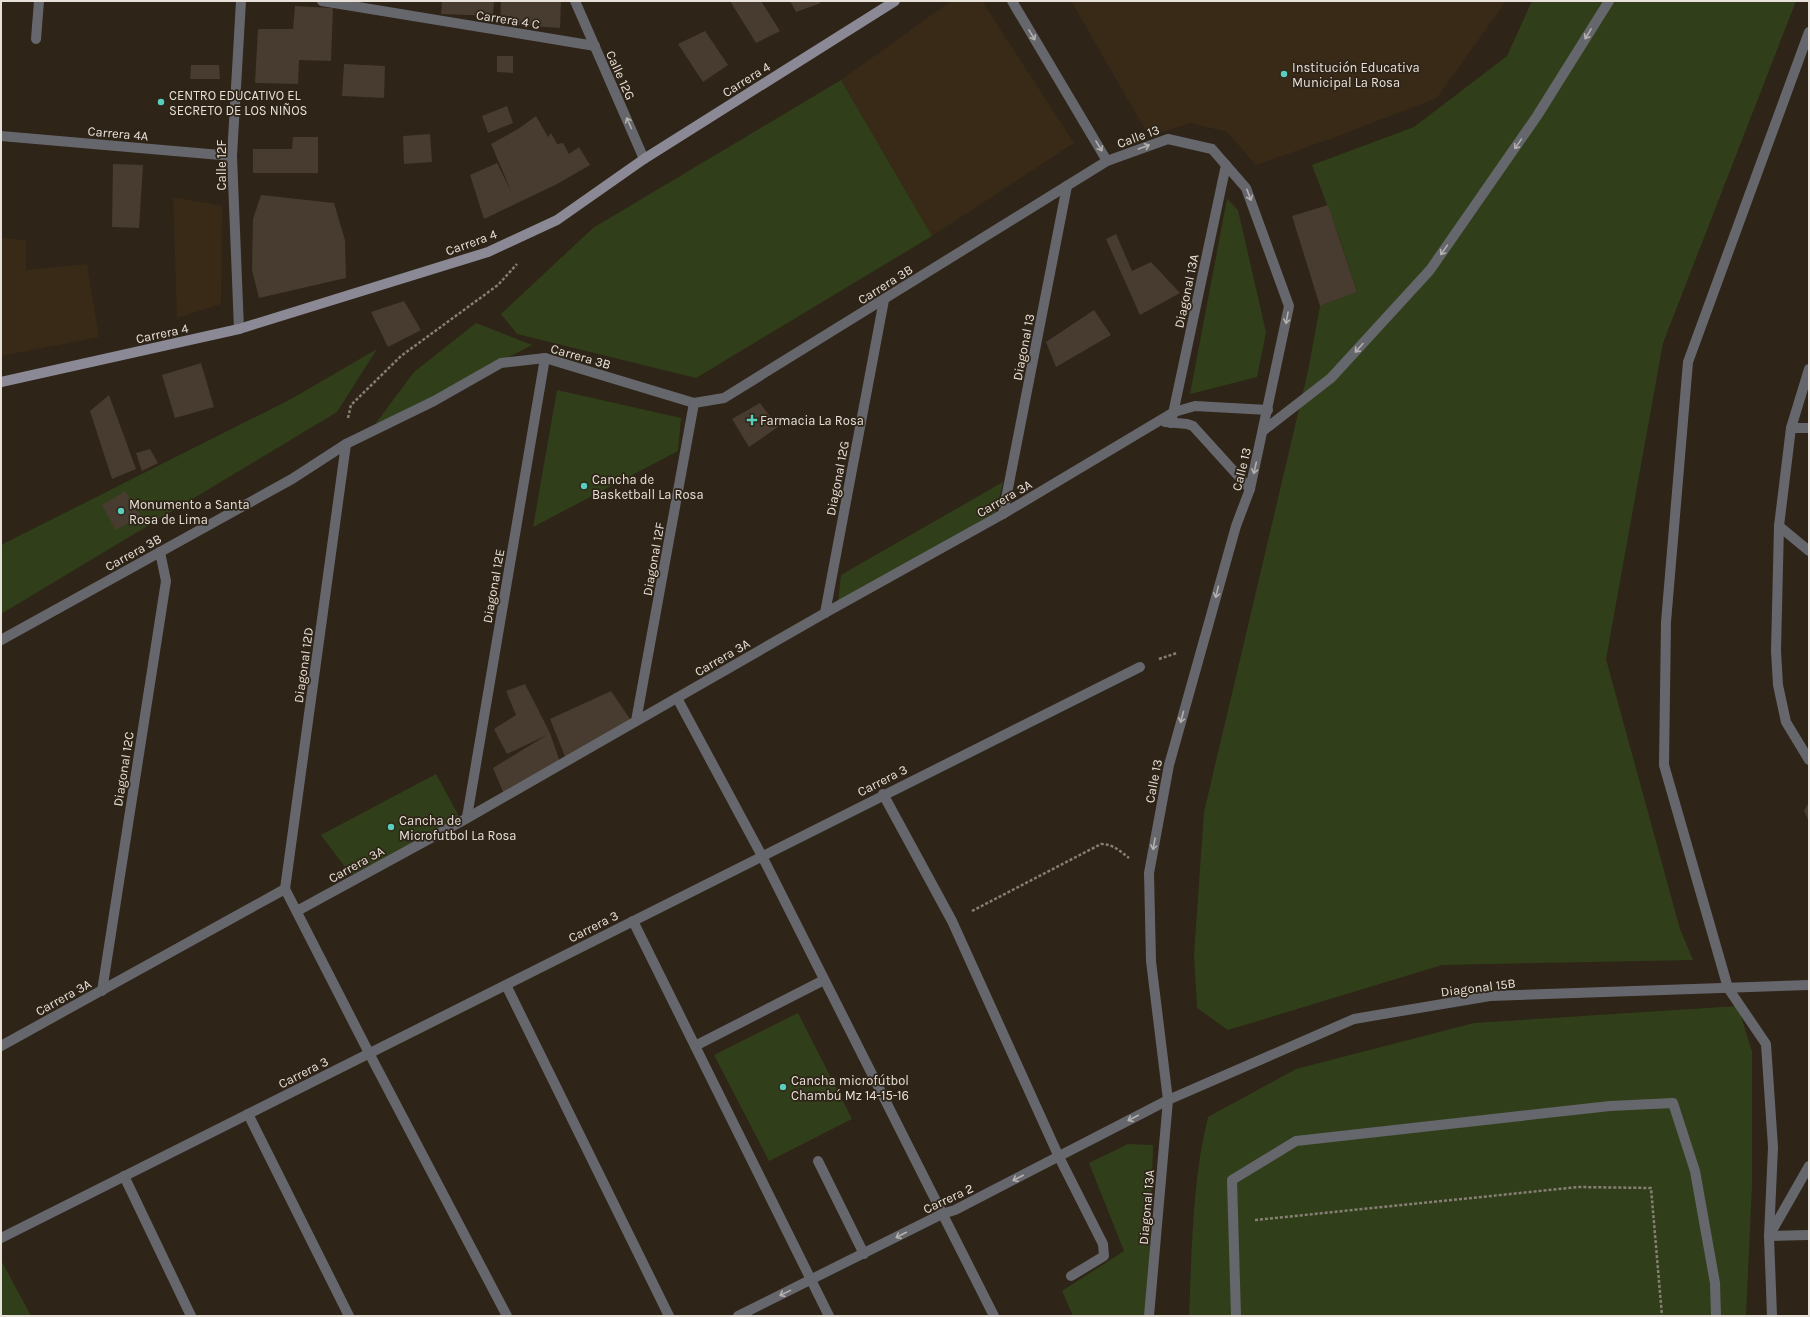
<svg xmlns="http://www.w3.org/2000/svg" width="1810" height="1317" viewBox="0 0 1810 1317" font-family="Karla,sans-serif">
<rect width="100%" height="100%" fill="#2e2417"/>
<g fill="#392a18">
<polygon points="951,1 982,1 1074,143 932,236 841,80"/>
<polygon points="1071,1 1506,1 1437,98 1333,138 1256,165 1227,132 1190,123 1149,136"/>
<polygon points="173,197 222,206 221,304 177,318"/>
<polygon points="1,238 26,240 26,270 87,264 99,337 1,356"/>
</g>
<g fill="#303f1a">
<polygon points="1532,1 1796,1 1663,343 1606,659 1680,929 1693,960 1442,965 1228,1030 1197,1008 1194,955 1204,812 1308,371 1320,306 1357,292 1337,231 1312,165 1414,127 1507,56"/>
<polygon points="841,80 932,236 696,378 517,334 501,314 593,228"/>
<polygon points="1227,199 1238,210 1266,332 1257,377 1190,394"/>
<polygon points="476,323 532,345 373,427 414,372"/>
<polygon points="377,349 337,412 1,614 1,545 291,399"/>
<polygon points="557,390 681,418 678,451 533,527"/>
<polygon points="1003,482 996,512 838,603 841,575"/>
<polygon points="436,774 461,820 351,875 321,835"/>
<path d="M1738,1006L1752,1052V1185L1746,1316H1189C1192,1249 1192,1182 1208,1117L1296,1069L1474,1023Z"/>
<polygon points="798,1013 852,1119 769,1161 714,1055"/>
<polygon points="1128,1144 1153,1145 1148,1316 1073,1316 1062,1291 1124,1251 1089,1163"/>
<polygon points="1,1260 31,1316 1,1316"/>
</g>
<g fill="#473c2f">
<polygon points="442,1 494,1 493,16 441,14"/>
<polygon points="501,1 561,1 560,28 500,24"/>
<polygon points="730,1 761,1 780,31 756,43"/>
<polygon points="790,1 819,1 821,3 796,12"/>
<polygon points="295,6 333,8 331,61 299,60 298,84 255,83 258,29 293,29"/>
<polygon points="705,31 728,65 703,82 678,44"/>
<polygon points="497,56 513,56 513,73 497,72"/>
<polygon points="344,64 385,66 384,98 342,96"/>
<polygon points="191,65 219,65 220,79 190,79"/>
<polygon points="507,106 513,123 488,133 482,116"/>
<polygon points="536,116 548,137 551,133 557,144 563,143 569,154 579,147 590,165 557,184 484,219 470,175 497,163 512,193 491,144 518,129"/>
<polygon points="430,134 432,162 404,164 403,136"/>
<polygon points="293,137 318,137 318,173 253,173 253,149 292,149"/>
<polygon points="113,164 143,165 139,228 112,227"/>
<polygon points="261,195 334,203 345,240 346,278 259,298 252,270 253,219"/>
<polygon points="1328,205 1357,292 1320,306 1292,216"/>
<polygon points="1116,234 1132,271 1151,262 1180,293 1140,315 1106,239"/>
<polygon points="404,301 421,330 388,347 371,312"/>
<polygon points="1094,310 1111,335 1056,367 1046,342"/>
<polygon points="201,363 214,407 175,418 162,375"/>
<polygon points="109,395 136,469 112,479 90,411"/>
<polygon points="760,403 778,427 749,447 732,419"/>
<polygon points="150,449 158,463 142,471 136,453"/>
<polygon points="125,491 141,516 116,530 102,505"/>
<polygon points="525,684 550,733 560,762 504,794 493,768 547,735 507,754 494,729 516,715 506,691"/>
<polygon points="611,691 632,722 566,759 550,719"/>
<polygon points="1809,802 1809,821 1804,811"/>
</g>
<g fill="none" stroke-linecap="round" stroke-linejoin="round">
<g stroke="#877e74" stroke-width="2.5" stroke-dasharray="3 2" stroke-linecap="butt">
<polyline points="348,418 351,405 401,356 498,285 517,264"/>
<polyline points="1159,659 1177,653"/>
<path d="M972,911L1101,844C1113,844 1120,851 1129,858"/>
<polyline points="1255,1220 1579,1187 1651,1188 1662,1316"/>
</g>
<polyline stroke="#66666d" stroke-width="10" points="818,1161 864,1254"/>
<g stroke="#66666d" stroke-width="10">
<polyline points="322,1 595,46"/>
<polyline points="575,1 644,159"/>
<polyline points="1012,1 1107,161"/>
<polyline points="1809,32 1688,362 1666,622 1664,765 1728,988 1766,1044 1773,1147 1769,1236 1809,1235"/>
<polyline points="36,39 39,1"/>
<polyline points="1,136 232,156"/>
<polyline points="239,329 232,156 241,1"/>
<polyline points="1809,369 1791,428 1779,526 1776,651 1778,685 1786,722 1809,760"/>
<polyline points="1165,422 1187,424 1193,426 1250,489"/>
<polyline points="1171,423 1226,165"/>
<polyline points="1791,428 1809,428"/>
<polyline points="1264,430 1331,378 1430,270 1537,116 1609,1"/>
<polyline points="1003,514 1067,186"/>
<polyline points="1779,526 1809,551"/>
<polyline points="825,613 884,300"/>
<polyline points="1,640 292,479 346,444 434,401 501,363 545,358 694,403 724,398 1107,161 1168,139 1212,149 1246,188 1289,306 1250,489 1236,526 1169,765 1149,873 1151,961 1168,1100 1149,1316"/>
<polyline points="677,698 762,856 994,1316"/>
<polyline points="636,721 694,403"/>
<polyline points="883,794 952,921 1059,1157 1103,1244 1104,1256 1071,1276"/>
<polyline points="467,817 545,358"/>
<polyline points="285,889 369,1053 507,1316"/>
<polyline points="285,889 346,444"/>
<polyline points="297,911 462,821 825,613 1003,514 1174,412 1195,406 1268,410"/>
<polyline points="633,921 829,1316"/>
<polyline points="506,985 669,1316"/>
<polyline points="102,991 166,581 160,552"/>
<polyline points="1,1046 285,889"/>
<polyline points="695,1046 824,980"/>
<polyline points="248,1114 349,1316"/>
<polyline points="124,1176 191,1316"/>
<polyline points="1,1238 1140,667"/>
<polyline points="738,1316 942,1214 955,1210 1168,1100 1354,1019 1490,996 1809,985"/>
<polyline points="1236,1316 1232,1180 1296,1141 1610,1106 1673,1103 1695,1171 1715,1283 1716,1316"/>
<polyline points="1772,1316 1769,1236 1809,1166"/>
</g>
<polyline stroke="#8b8996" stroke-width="10" points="1,382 239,329 488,252 557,220 644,159 895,1"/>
</g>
<defs><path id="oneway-shaft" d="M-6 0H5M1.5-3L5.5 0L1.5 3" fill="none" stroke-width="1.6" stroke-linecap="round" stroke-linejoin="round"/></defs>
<g stroke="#b4b0ae">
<use href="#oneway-shaft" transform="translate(1588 34) rotate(122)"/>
<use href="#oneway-shaft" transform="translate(1032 35) rotate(59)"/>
<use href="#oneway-shaft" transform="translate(629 123) rotate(-114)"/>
<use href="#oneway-shaft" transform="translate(1518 144) rotate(125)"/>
<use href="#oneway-shaft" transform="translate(1099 146) rotate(59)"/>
<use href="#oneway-shaft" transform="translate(1144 147) rotate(-20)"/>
<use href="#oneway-shaft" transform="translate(1249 195) rotate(70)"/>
<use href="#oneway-shaft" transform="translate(1444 250) rotate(125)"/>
<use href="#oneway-shaft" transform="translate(1287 318) rotate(100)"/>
<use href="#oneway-shaft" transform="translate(1359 348) rotate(132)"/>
<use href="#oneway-shaft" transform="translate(1255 468) rotate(103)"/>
<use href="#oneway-shaft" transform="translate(1217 592) rotate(104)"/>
<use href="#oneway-shaft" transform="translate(1182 717) rotate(105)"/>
<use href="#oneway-shaft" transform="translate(1154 844) rotate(100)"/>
<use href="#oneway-shaft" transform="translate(1133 1118) rotate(153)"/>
<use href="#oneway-shaft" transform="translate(1018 1178) rotate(153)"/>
<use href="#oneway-shaft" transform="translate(901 1235) rotate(153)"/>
<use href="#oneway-shaft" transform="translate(785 1293) rotate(154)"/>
</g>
<g fill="#5acebd" stroke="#2e2417" stroke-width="1.5">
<circle cx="1284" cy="74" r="4"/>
<circle cx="161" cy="102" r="4"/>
<path d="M750 414h4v4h4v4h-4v4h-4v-4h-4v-4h4z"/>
<circle cx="584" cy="486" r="4"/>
<circle cx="121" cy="511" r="4"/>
<circle cx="391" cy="827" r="4"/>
<circle cx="783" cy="1087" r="4"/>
</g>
<g text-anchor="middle" stroke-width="3.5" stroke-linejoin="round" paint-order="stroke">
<g font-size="13" fill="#e8e1d9" stroke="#2e2417">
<text transform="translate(508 19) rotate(9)" y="5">Carrera 4 C</text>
<text transform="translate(621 75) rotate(66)" y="5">Calle 12G</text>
<text transform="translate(746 79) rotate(-32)" y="5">Carrera 4</text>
<text transform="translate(118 133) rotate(5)" y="5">Carrera 4A</text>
<text transform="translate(1138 136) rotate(-20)" y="5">Calle 13</text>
<text transform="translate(221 165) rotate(-90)" y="5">Calle 12F</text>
<text transform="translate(471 242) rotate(-20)" y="5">Carrera 4</text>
<text transform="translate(885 284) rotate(-32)" y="5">Carrera 3B</text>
<text transform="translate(1186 291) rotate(-78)" y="5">Diagonal 13A</text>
<text transform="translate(162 333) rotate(-12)" y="5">Carrera 4</text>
<text transform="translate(1023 347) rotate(-79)" y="5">Diagonal 13</text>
<text transform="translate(581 356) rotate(16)" y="5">Carrera 3B</text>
<text transform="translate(1241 469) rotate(-76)" y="5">Calle 13</text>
<text transform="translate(837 478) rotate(-79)" y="5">Diagonal 12G</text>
<text transform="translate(1004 498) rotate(-30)" y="5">Carrera 3A</text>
<text transform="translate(133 552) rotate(-29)" y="5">Carrera 3B</text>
<text transform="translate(653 559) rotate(-80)" y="5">Diagonal 12F</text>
<text transform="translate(493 586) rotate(-80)" y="5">Diagonal 12E</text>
<text transform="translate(722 657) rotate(-30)" y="5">Carrera 3A</text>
<text transform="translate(303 665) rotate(-82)" y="5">Diagonal 12D</text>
<text transform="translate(123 769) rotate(-81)" y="5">Diagonal 12C</text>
<text transform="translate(882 780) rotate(-27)" y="5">Carrera 3</text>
<text transform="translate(1153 781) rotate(-79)" y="5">Calle 13</text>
<text transform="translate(356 864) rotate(-29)" y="5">Carrera 3A</text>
<text transform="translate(593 926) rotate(-27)" y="5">Carrera 3</text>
<text transform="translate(1478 987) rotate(-7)" y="5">Diagonal 15B</text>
<text transform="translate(63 997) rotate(-29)" y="5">Carrera 3A</text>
<text transform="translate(303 1072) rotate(-27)" y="5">Carrera 3</text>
<text transform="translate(948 1198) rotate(-25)" y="5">Carrera 2</text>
<text transform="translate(1146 1207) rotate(-85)" y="5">Diagonal 13A</text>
</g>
<g font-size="13" fill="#e8e1d9" stroke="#2e2417" text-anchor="start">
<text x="1292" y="72">Institución Educativa<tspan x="1292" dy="15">Municipal La Rosa</tspan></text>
<text x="169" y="100">CENTRO EDUCATIVO EL<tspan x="169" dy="15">SECRETO DE LOS NIÑOS</tspan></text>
<text x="760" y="425">Farmacia La Rosa</text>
<text x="592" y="484">Cancha de<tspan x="592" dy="15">Basketball La Rosa</tspan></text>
<text x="129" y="509">Monumento a Santa<tspan x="129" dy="15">Rosa de Lima</tspan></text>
<text x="399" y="825">Cancha de<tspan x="399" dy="15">Microfutbol La Rosa</tspan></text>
<text x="791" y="1085">Cancha microfútbol<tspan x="791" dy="15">Chambú Mz 14-15-16</tspan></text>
</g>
</g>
<rect width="1810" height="1317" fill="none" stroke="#e8e1d9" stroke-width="4"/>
</svg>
